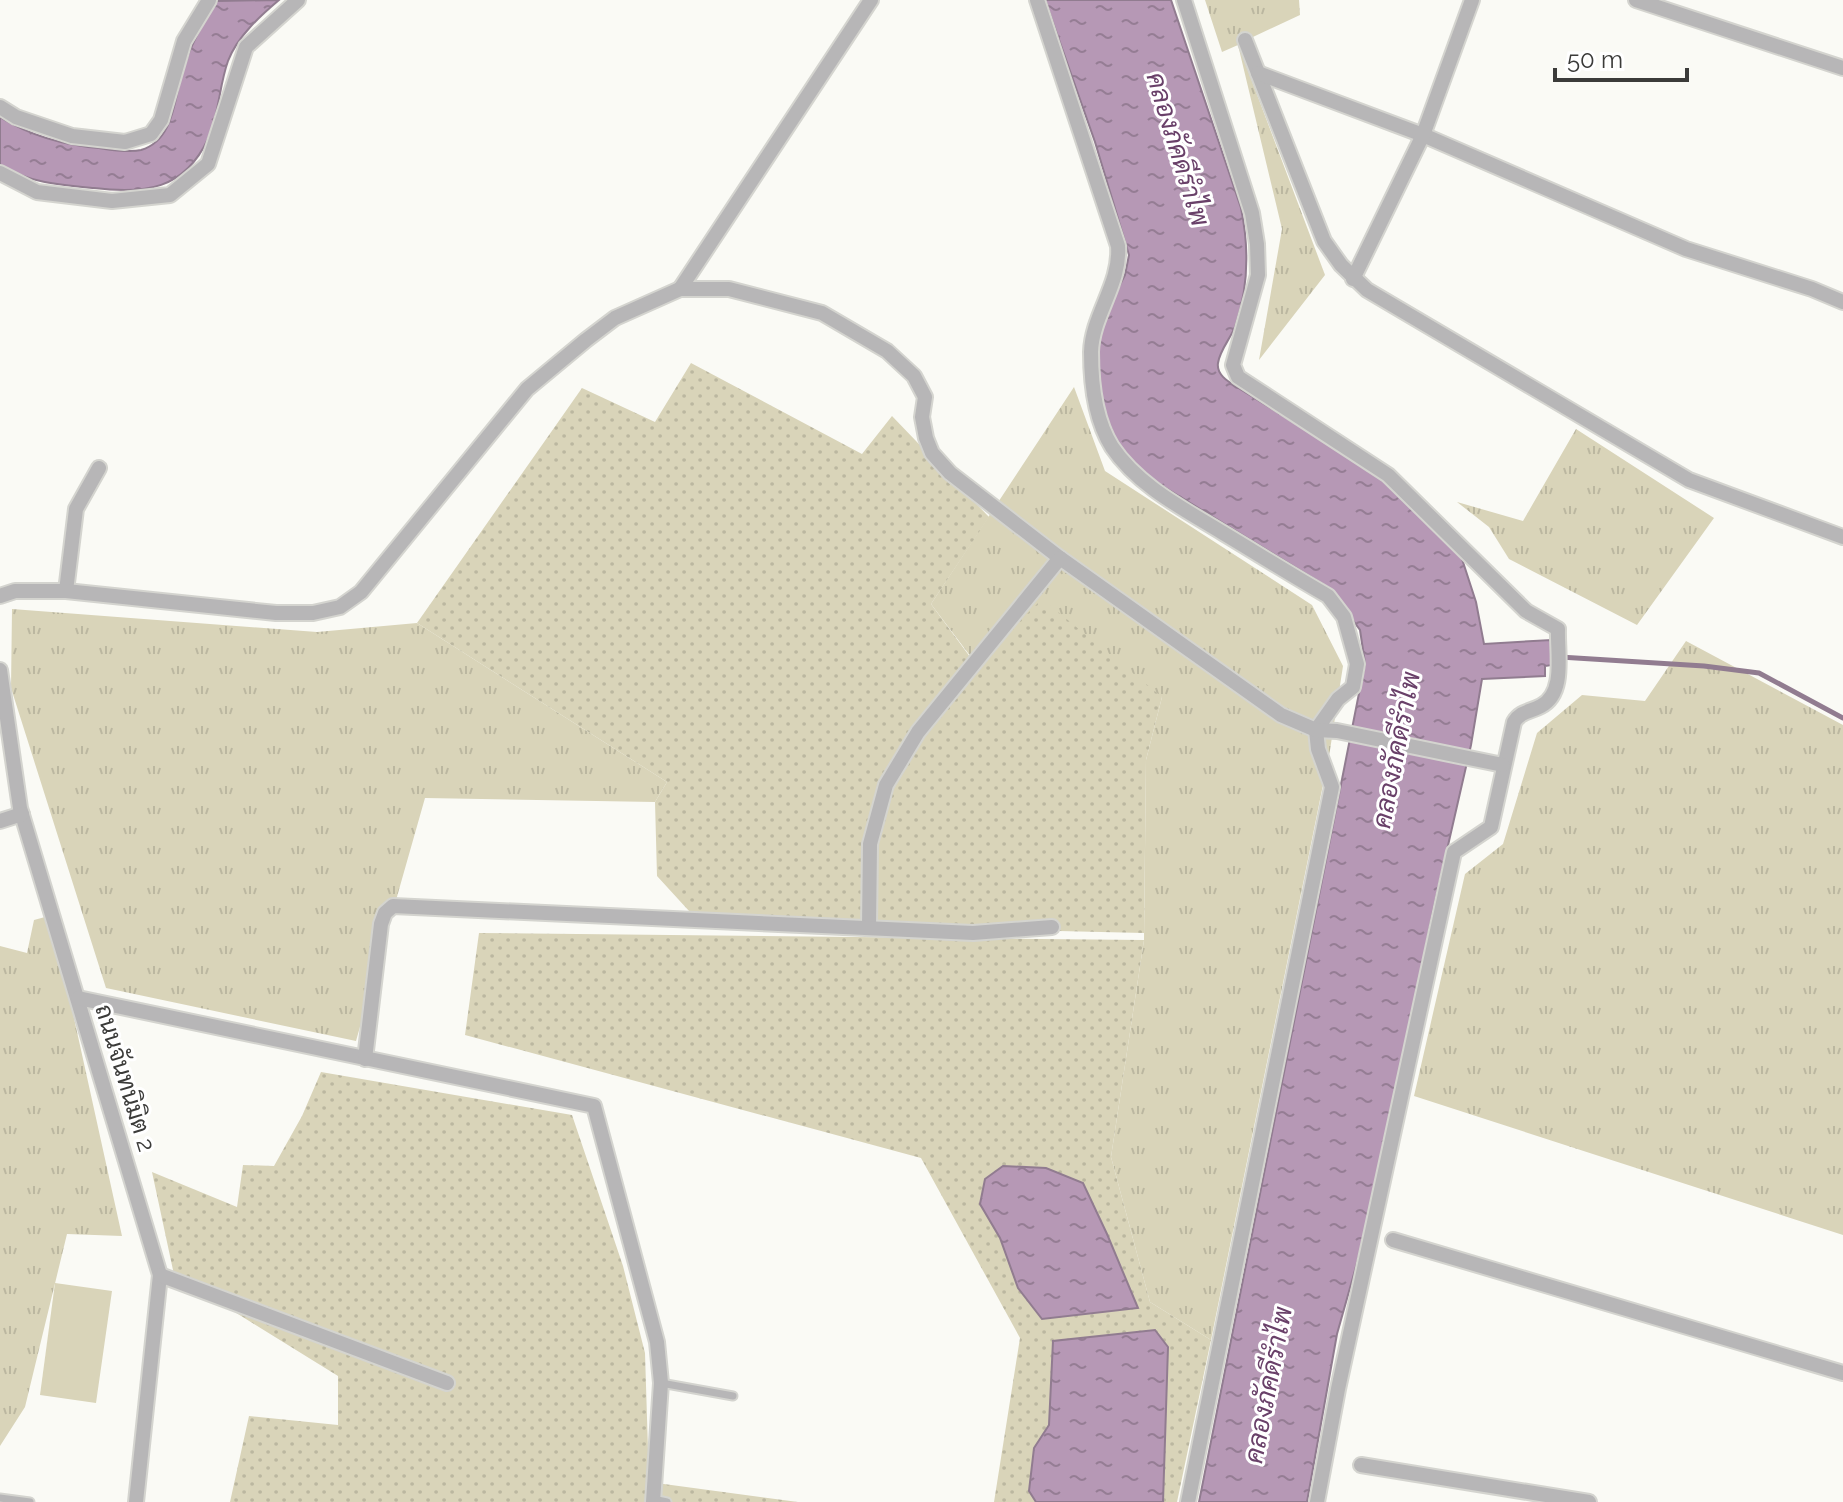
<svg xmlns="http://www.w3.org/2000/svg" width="1843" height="1502" viewBox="0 0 1843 1502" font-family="Raleway,Sarabun,sans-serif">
<defs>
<pattern id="grass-tufts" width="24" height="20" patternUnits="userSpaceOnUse" patternTransform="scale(2)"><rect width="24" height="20" fill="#d9d4b9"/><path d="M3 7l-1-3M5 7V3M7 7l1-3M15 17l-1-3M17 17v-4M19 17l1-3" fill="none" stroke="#bbb7a0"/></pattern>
<pattern id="park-dots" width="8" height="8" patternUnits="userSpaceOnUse" patternTransform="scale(2)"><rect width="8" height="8" fill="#d9d4b9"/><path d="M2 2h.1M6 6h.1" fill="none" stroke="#bbb7a0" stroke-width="1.8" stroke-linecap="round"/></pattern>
<pattern id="water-ripples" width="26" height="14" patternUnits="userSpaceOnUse" patternTransform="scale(2)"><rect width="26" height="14" fill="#b698b5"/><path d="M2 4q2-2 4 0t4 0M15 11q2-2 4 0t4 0" fill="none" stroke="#957d94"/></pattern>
</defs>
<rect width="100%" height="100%" fill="#fafaf5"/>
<g fill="url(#grass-tufts)">
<polygon points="1205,0 1299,0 1300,15 1238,44 1325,275 1259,360 1282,229 1238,45 1222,52"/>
<polygon points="1074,387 1105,471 1312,605 1343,666 1330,750 1211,1340 1150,1302 1111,1157 1144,940 1146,760 1162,697 977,665 931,604"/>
<polygon points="1576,429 1714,518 1637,625 1509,559 1489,527 1457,502 1523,521"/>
<polygon points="12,609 317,632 417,623 667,782 655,802 425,798 356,1041 106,988 11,688"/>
<polygon points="1686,641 1843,725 1843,1235 1414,1096 1465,874 1503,844 1537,733 1582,695 1645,701"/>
<polygon points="45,917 70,1000 122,1236 67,1234 25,1407 0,1446 0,946 27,953 34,920"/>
</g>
<g fill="url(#park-dots)">
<polygon points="691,363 862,454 892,416 989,517 931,604 976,665 1042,599 1162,697 1146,760 1144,933 700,923 657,876 655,802 667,782 417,623 582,388 655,422"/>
<polygon points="479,933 1144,940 1111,1157 1150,1302 1211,1340 1177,1502 994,1502 1020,1338 921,1158 465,1035"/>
<polygon points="321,1072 572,1115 623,1266 645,1353 649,1482 798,1502 230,1502 249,1416 338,1425 338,1376 225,1306 176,1284 152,1172 237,1207 243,1165 274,1166 302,1116"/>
</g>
<polygon fill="#d9d4b9" points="55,1283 112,1291 96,1403 40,1395"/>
<g fill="url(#water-ripples)" stroke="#917c90" stroke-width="2">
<path d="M279,0C260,16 237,37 228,61C219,86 219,115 208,139C184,190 145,194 94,188C60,185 30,183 0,165V117C31,136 63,145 99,148C112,150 129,153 141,150C176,140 174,94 184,66C192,42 203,22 217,1Z"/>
<path d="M1045,0H1171L1241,208C1249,247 1249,285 1236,324C1232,337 1220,349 1218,363C1216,376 1231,383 1240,389L1388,481L1448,537L1462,559L1476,602L1484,644L1551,640L1552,665L1545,666V676L1482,679L1471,745L1433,911L1379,1185L1337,1334L1307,1502H1199L1365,663L1360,630L1329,588L1151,479L1125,454L1111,432L1101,408L1096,374L1097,339L1110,304L1125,275L1129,255L1095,142Z"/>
<polygon points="1003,1166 1046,1168 1083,1183 1107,1234 1138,1308 1042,1319 1018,1288 1000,1238 980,1204 985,1179"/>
<polygon points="1155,1330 1168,1347 1163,1502 1036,1502 1029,1491 1034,1448 1049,1425 1053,1341"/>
</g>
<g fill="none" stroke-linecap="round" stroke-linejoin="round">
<polyline stroke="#917c90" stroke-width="5" points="1560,657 1704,666 1759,673 1843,718"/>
<g stroke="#d4d4cf" stroke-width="11">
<g id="lane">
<polyline points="661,1383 733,1396"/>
<polyline points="0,1498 30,1502"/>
<polyline points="653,1499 667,1502"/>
</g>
</g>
<g stroke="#d4d4cf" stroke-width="18">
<g id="street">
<path d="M1037,0L1118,246C1121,284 1092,315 1091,352C1091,384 1095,420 1112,447C1138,486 1184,509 1223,533C1258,554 1293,576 1328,596L1344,617L1357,664L1353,687L1338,699L1316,730L1318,749L1332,787L1188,1502"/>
<path d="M1184,0L1252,213L1257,244L1258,275L1233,365L1238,377L1388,475L1526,611L1558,629C1557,653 1566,693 1541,706C1530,712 1521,711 1514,722L1491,827L1454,852L1338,1389L1317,1502"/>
<polyline points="1636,0 1843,68"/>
<polyline points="1245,40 1324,241 1341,265 1367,290 1689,480 1843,537"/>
<polyline points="1258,73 1423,135 1686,249 1812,289 1843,302"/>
<polyline points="0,107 16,117 72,136 125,142 151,134 161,120 184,41 209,0"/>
<polyline points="0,173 37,192 112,201 170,195 208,164 246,47 298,0"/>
<polyline points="1353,279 1423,135 1472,0"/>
<polyline points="680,289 871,0"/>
<polyline points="66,591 76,509 99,468"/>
<polyline points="0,596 15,591 66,591 276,613 313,613 340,607 361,592 527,389 586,340 615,318 680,289 729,289 822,313 887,351 914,376 925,397 922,417 926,438 932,453 950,473 1060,558 1281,715 1316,730 1337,731 1503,765"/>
<polyline points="0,670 20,808 160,1275 136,1502"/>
<polyline points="0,821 22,814"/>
<polyline points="869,927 870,844 886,785 918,732 1060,558"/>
<polyline points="78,998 594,1106 657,1342 661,1383 653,1502"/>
<polyline points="365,1059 381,924 385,913 393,906 973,933 1052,927"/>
<polyline points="1393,1240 1843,1373"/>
<polyline points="160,1275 447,1383"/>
<polyline points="1361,1465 1589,1502"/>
</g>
</g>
<use href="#lane" stroke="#b7b6b7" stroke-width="7"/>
<use href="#street" stroke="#b7b6b7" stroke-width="14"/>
</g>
<g text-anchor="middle" stroke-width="6" stroke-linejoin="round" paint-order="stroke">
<g font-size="24" fill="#3b3b39" stroke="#fff">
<text transform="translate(125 1078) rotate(73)" y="8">ถนนจันทนิมิต 2</text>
</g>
<g font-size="26" font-style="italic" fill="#694069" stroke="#fff">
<text transform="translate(1178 149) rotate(73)" y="9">คลองภัคดีรำไพ</text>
<text transform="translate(1396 750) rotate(-79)" y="9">คลองภัคดีรำไพ</text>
<text transform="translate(1268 1385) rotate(-79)" y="9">คลองภัคดีรำไพ</text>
</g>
</g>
<path d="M1555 68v12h132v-12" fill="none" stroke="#3b3b39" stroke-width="4"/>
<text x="1567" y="68" font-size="24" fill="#3b3b39" stroke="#ffffff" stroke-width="6" paint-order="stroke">50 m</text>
</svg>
